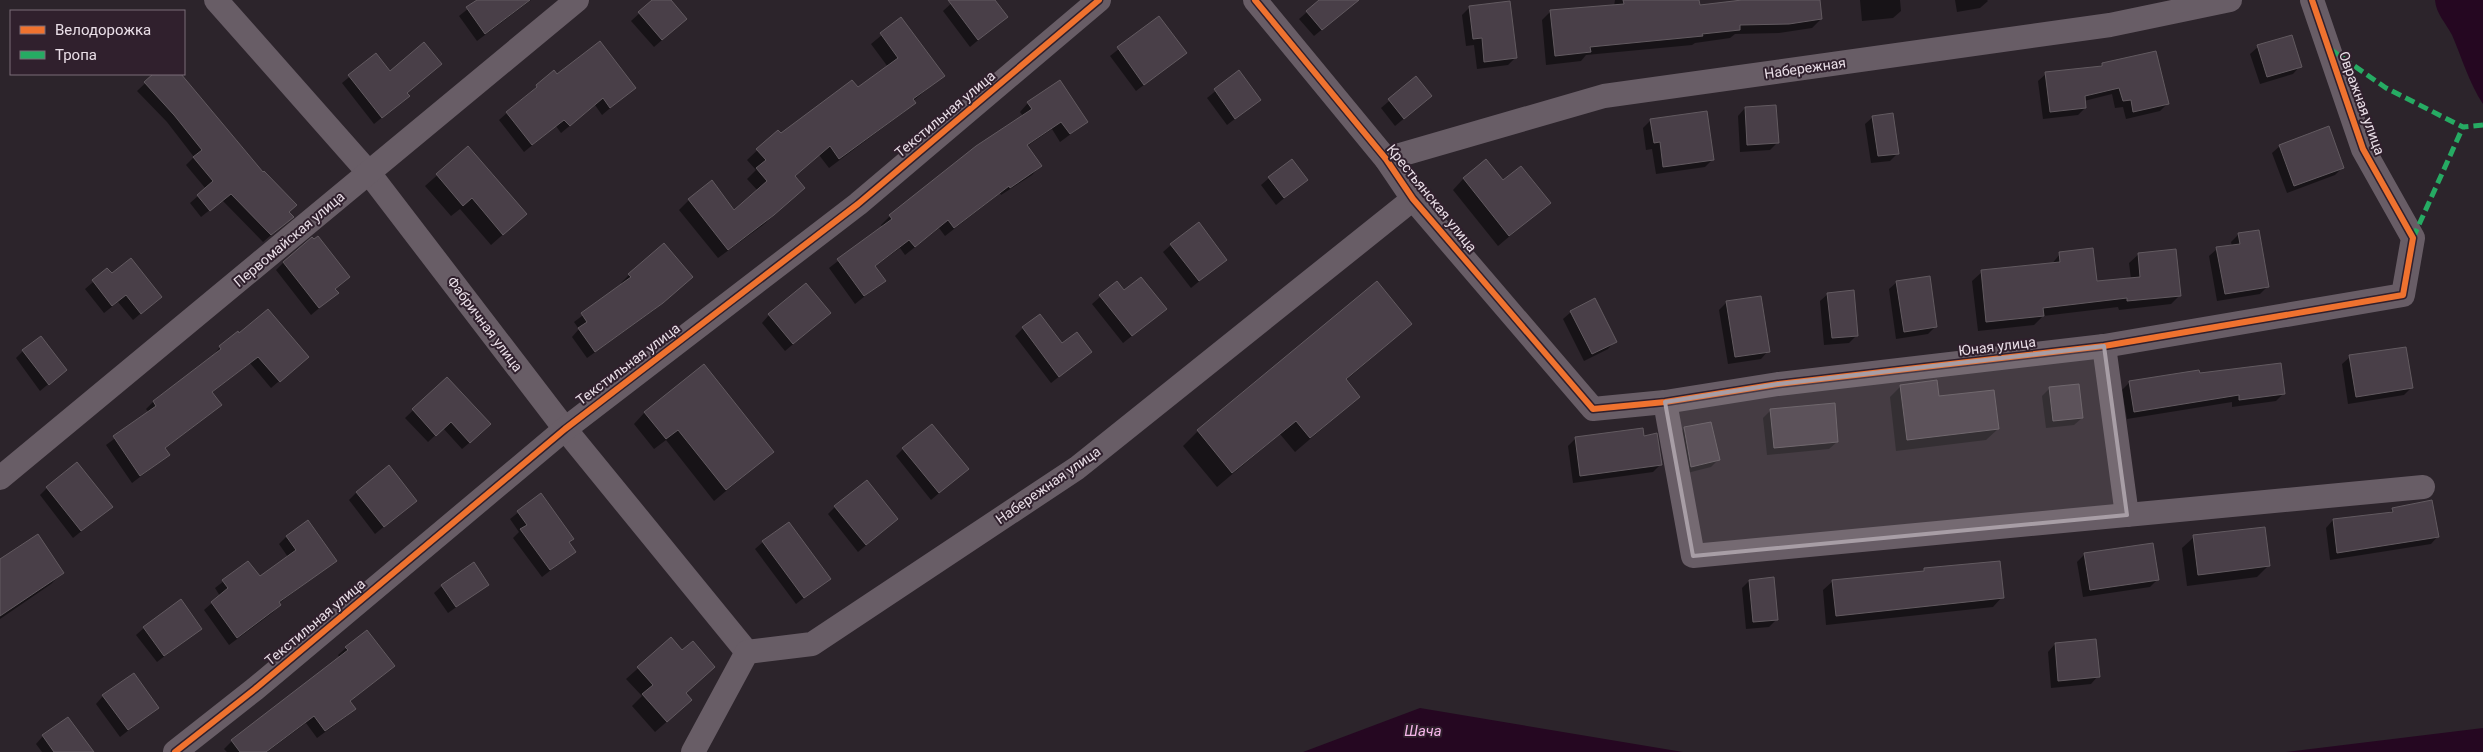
<svg xmlns="http://www.w3.org/2000/svg" width="2483" height="752" viewBox="0 0 2483 752" font-family="Roboto,sans-serif">
<rect width="100%" height="100%" fill="#2c242b"/>
<g fill="#250721">
<path d="M2435,0H2483V104C2469,83 2462,58 2452,35C2446,23 2436,14 2435,0Z"/>
<polygon points="1420,708 1683,752 1684,752 1303,752"/>
<polygon points="2483,728 2483,752 2286,752"/>
</g>
<g fill="#0007">
<polygon points="479,0 531,0 477,41 459,16"/>
<polygon points="654,0 669,0 678,26 654,47 631,21"/>
<polygon points="955,0 993,0 1006,17 970,47 943,11"/>
<polygon points="1321,0 1358,0 1314,36 1299,19"/>
<polygon points="1615,0 1698,0 1699,7 1752,0 1818,0 1821,19 1812,28 1779,33 1735,34 1730,38 1695,43 1692,45 1586,55 1581,61 1546,65 1542,20 1551,11 1614,6"/>
<polygon points="1860,0 1900,0 1901,11 1893,18 1862,21"/>
<polygon points="1955,0 1987,0 1988,1 1980,8 1957,12"/>
<polygon points="1470,7 1515,58 1508,65 1477,69 1474,45 1466,46 1462,15"/>
<polygon points="1159,17 1185,53 1136,91 1110,56"/>
<polygon points="901,19 943,76 913,101 914,103 904,112 829,168 819,155 794,177 794,197 763,225 718,258 679,210 689,200 734,211 758,191 747,179 756,170 747,160 778,131 781,134 858,89 888,67 871,44"/>
<polygon points="2258,47 2300,66 2293,74 2260,84 2250,54"/>
<polygon points="376,55 406,93 401,102 374,124 342,83"/>
<polygon points="2102,64 2167,104 2160,111 2126,119 2123,107 2115,108 2112,94 2084,101 2085,108 2078,115 2043,119 2038,81 2046,74 2098,68"/>
<polygon points="553,72 557,76 634,88 602,115 595,105 561,133 556,126 524,152 499,120"/>
<polygon points="1239,72 1259,100 1227,125 1207,98"/>
<polygon points="155,74 179,74 263,174 288,212 284,224 263,242 222,200 201,217 190,203 206,189 186,165 194,157 167,122 137,91"/>
<polygon points="1416,78 1431,96 1395,126 1381,108"/>
<polygon points="1028,103 1087,122 1060,142 1052,129 1027,146 1040,166 1032,175 1001,195 1000,193 945,236 939,228 905,255 900,248 874,267 884,281 855,304 829,268 882,227 881,225 890,216 977,147 1023,116 1020,112"/>
<polygon points="1745,108 1778,142 1770,150 1740,152 1738,116"/>
<polygon points="1873,117 1898,153 1890,161 1871,163 1865,124"/>
<polygon points="1651,120 1713,159 1705,167 1656,174 1652,149 1646,150 1643,128"/>
<polygon points="2280,146 2343,167 2335,175 2287,193 2272,153"/>
<polygon points="468,148 526,214 491,245 460,209 451,216 425,186"/>
<polygon points="1269,178 1306,180 1276,205 1261,185"/>
<polygon points="1464,178 1549,203 1498,246 1453,190"/>
<polygon points="2239,234 2268,286 2260,294 2217,301 2209,256 2217,249 2232,246 2231,242"/>
<polygon points="664,245 684,284 654,310 587,358 572,337 579,329 574,322 623,285 621,283 629,275"/>
<polygon points="1171,245 1225,260 1191,288 1163,252"/>
<polygon points="2060,254 2096,283 2131,279 2129,263 2139,254 2180,295 2171,304 2119,310 2118,307 2043,316 2034,325 1978,331 1972,281 1982,272 2051,265"/>
<polygon points="284,262 348,277 334,290 337,293 311,315 276,270"/>
<polygon points="107,270 111,275 160,297 133,320 118,302 104,313 85,289"/>
<polygon points="1897,282 1936,326 1928,334 1896,339 1889,289"/>
<polygon points="1116,283 1124,292 1157,316 1123,343 1092,304"/>
<polygon points="1376,283 1411,324 1345,381 1359,397 1295,452 1280,434 1217,487 1183,446 1198,431"/>
<polygon points="1828,294 1857,335 1849,343 1824,345 1820,301"/>
<polygon points="1727,302 1768,351 1761,359 1728,364 1719,310"/>
<polygon points="1571,312 1615,341 1608,349 1584,361 1563,319"/>
<polygon points="769,315 822,320 785,351 762,323"/>
<polygon points="1023,328 1062,345 1090,352 1051,383 1015,336"/>
<polygon points="238,333 299,364 271,388 250,363 211,393 212,412 164,449 169,455 132,483 106,445 149,413 146,409 153,402 213,356 220,347"/>
<polygon points="23,351 65,370 40,391 16,358"/>
<polygon points="2350,357 2411,388 2404,395 2348,404 2342,364"/>
<polygon points="2199,374 2284,393 2276,401 2232,407 2232,402 2127,419 2122,390 2130,382"/>
<polygon points="447,378 482,432 462,449 443,428 428,442 405,418"/>
<polygon points="1901,386 1998,429 1986,440 1896,451 1890,397"/>
<polygon points="2050,388 2082,418 2074,425 2046,428 2042,396"/>
<polygon points="1771,410 1837,442 1829,449 1767,455 1763,418"/>
<polygon points="645,412 773,452 714,501 666,440 654,449 634,424"/>
<polygon points="1710,423 1718,460 1711,467 1683,474 1677,436 1684,429"/>
<polygon points="1643,437 1661,464 1653,472 1573,483 1568,446 1575,439"/>
<polygon points="903,449 967,469 931,500 896,456"/>
<polygon points="47,488 111,507 73,538 40,495"/>
<polygon points="357,492 415,501 375,534 349,500"/>
<polygon points="540,495 574,552 542,577 513,538 519,532 510,519"/>
<polygon points="835,507 897,519 858,552 828,514"/>
<polygon points="2393,509 2438,536 2431,544 2330,560 2326,528 2333,520 2388,514"/>
<polygon points="286,537 335,561 278,604 280,605 272,613 229,645 204,610 220,596 215,588 248,562 260,578 288,557 279,544"/>
<polygon points="2194,537 2268,566 2257,577 2187,586 2182,548"/>
<polygon points="763,542 829,578 796,604 755,549"/>
<polygon points="2085,554 2158,579 2150,587 2083,597 2077,562"/>
<polygon points="0,561 62,573 51,584 0,619"/>
<polygon points="1924,570 2002,597 1993,607 1826,625 1823,590 1833,581 1921,573"/>
<polygon points="1749,581 1776,620 1769,627 1746,629 1742,588"/>
<polygon points="487,585 448,613 434,593 442,586"/>
<polygon points="144,628 201,628 157,662 136,635"/>
<polygon points="671,639 685,694 679,711 655,732 632,706 642,696 626,679"/>
<polygon points="2055,644 2098,676 2091,684 2051,688 2048,652"/>
<polygon points="346,648 394,666 349,702 354,708 347,716 317,738 306,723 267,752 227,752 224,749 232,741 340,658 338,655"/>
<polygon points="103,696 157,708 120,737 96,704"/>
<polygon points="43,736 92,752 42,752 36,744"/>
</g>
<g fill="#493f48" stroke="#625a60">
<polygon points="477,0 530,0 485,34 466,7"/>
<polygon points="652,0 671,0 687,19 662,40 638,12"/>
<polygon points="948,0 995,0 1008,17 978,40"/>
<polygon points="1319,0 1359,0 1322,30 1306,11"/>
<polygon points="1623,0 1699,0 1700,5 1742,0 1820,0 1822,19 1789,24 1740,25 1740,30 1702,34 1703,36 1590,47 1591,52 1555,56 1550,10 1624,4"/>
<polygon points="1510,1 1517,58 1484,62 1482,38 1473,39 1469,6"/>
<polygon points="1159,16 1187,53 1144,85 1117,47"/>
<polygon points="901,17 945,76 913,99 916,103 839,159 830,146 795,176 805,188 774,215 728,250 688,199 712,180 734,210 767,181 756,168 766,160 756,149 778,130 781,133 852,80 858,87 898,58 880,33"/>
<polygon points="2292,35 2302,67 2267,77 2257,45"/>
<polygon points="600,41 636,88 610,108 603,98 570,126 564,120 532,145 506,112 537,87 536,85 554,70 557,74"/>
<polygon points="424,42 442,64 407,93 410,96 382,118 348,75 376,53 390,71"/>
<polygon points="2156,51 2169,104 2133,112 2131,100 2123,101 2119,88 2085,96 2086,108 2050,112 2045,72 2102,66 2102,63"/>
<polygon points="1239,70 1261,100 1235,119 1214,89"/>
<polygon points="153,74 181,74 263,172 264,171 297,205 289,212 294,217 271,235 231,194 210,211 197,195 213,181 193,157 202,150 174,115 144,82"/>
<polygon points="1416,76 1432,96 1404,119 1388,99"/>
<polygon points="1060,80 1088,122 1070,134 1061,122 1027,145 1042,166 1010,188 1009,186 954,228 948,220 915,247 909,240 875,266 886,281 864,296 837,259 892,219 889,215 976,146 1032,109 1027,102"/>
<polygon points="1776,105 1779,143 1747,145 1745,107"/>
<polygon points="1707,111 1714,160 1663,167 1660,142 1654,143 1650,119"/>
<polygon points="1893,113 1899,154 1878,156 1872,116"/>
<polygon points="2329,126 2344,168 2294,186 2279,145"/>
<polygon points="468,146 527,214 503,235 472,198 463,206 436,174"/>
<polygon points="1292,159 1308,180 1284,198 1268,177"/>
<polygon points="1486,159 1503,180 1521,166 1551,203 1509,236 1463,178"/>
<polygon points="1199,222 1227,260 1199,281 1170,244"/>
<polygon points="2259,230 2269,287 2225,294 2216,247 2240,244 2238,233"/>
<polygon points="318,236 350,277 335,289 339,293 319,308 283,262 312,237 314,239"/>
<polygon points="664,243 693,277 663,303 595,352 578,328 587,322 581,313 631,277 628,274"/>
<polygon points="2093,248 2097,281 2140,277 2138,253 2176,249 2181,296 2127,301 2127,298 2043,308 2044,316 1986,322 1981,270 2060,262 2059,252"/>
<polygon points="131,258 162,297 141,314 126,295 112,306 92,280 107,268 112,273"/>
<polygon points="1930,276 1937,327 1904,332 1896,281"/>
<polygon points="1141,277 1167,309 1132,336 1099,295 1117,281 1124,290"/>
<polygon points="1377,281 1412,324 1346,379 1360,397 1310,438 1296,421 1232,473 1197,430"/>
<polygon points="806,283 831,313 793,344 768,314"/>
<polygon points="1854,290 1858,336 1832,338 1827,293"/>
<polygon points="1761,296 1770,352 1735,357 1726,301"/>
<polygon points="1595,298 1617,342 1592,354 1570,311"/>
<polygon points="268,309 309,357 280,382 258,357 212,392 222,405 165,448 170,455 140,476 113,436 156,406 153,401 221,349 219,346 238,331 239,333"/>
<polygon points="1040,314 1062,343 1077,332 1092,352 1059,377 1022,327"/>
<polygon points="41,336 67,370 49,385 22,350"/>
<polygon points="2406,347 2413,388 2356,397 2349,355"/>
<polygon points="2281,363 2285,394 2239,400 2239,395 2134,412 2129,381 2199,370 2200,373"/>
<polygon points="704,364 774,452 726,490 678,430 666,439 644,412"/>
<polygon points="447,377 491,424 470,443 451,422 436,436 412,409"/>
<polygon points="1937,380 1939,396 1994,390 1999,429 1907,440 1900,385"/>
<polygon points="2079,384 2083,418 2053,421 2049,387"/>
<polygon points="1835,403 1838,442 1774,448 1770,409"/>
<polygon points="1711,422 1720,460 1691,467 1684,427"/>
<polygon points="932,424 969,469 939,493 902,448"/>
<polygon points="1643,428 1644,436 1657,433 1662,465 1580,476 1575,437"/>
<polygon points="77,462 113,507 81,531 46,487"/>
<polygon points="389,465 417,501 384,527 356,492"/>
<polygon points="867,480 898,519 866,545 834,506"/>
<polygon points="541,493 574,539 569,542 576,552 550,570 520,529 527,525 517,511"/>
<polygon points="2432,500 2439,537 2337,553 2333,519 2393,512 2392,508"/>
<polygon points="308,520 337,561 279,602 281,605 237,638 211,602 228,588 222,580 248,561 260,576 296,550 286,536"/>
<polygon points="789,522 831,579 804,598 762,541"/>
<polygon points="2265,527 2270,566 2198,575 2193,535"/>
<polygon points="38,534 64,573 0,616 0,559"/>
<polygon points="2153,543 2159,580 2090,590 2084,553"/>
<polygon points="2000,561 2004,598 1836,616 1832,580 1924,571 1924,568"/>
<polygon points="474,562 489,585 456,607 441,585"/>
<polygon points="1774,577 1778,620 1753,622 1749,580"/>
<polygon points="181,599 202,629 164,656 143,627"/>
<polygon points="367,630 395,666 350,701 356,709 325,731 314,716 266,752 240,752 231,740 348,650 345,647"/>
<polygon points="671,637 682,650 693,641 715,667 686,693 692,700 667,722 642,694 653,685 637,667"/>
<polygon points="2096,639 2100,677 2058,681 2055,643"/>
<polygon points="134,673 159,708 128,730 102,695"/>
<polygon points="68,717 94,752 54,752 42,735"/>
</g>
<g fill="none" stroke-linecap="round" stroke-linejoin="round">
<g stroke="#685d66" stroke-width="24">
<polyline points="216,0 369,173 565,429 747,652"/>
<polyline points="1255,0 1386,159 1413,199 1593,409 1665,402 1778,384 2104,346 2403,295 2413,238 2363,149 2312,0"/>
<polyline points="1386,159 1604,96 2110,25 2230,0"/>
<polyline points="2104,346 2127,515"/>
<polyline points="1665,402 1693,556 2423,487"/>
<polyline points="0,478 577,0"/>
<polyline points="175,752 255,689 565,429 858,204 1099,0"/>
<polyline points="693,752 747,652 812,644 1077,468 1413,199"/>
</g>
<g stroke="#26ab63" stroke-width="5" stroke-dasharray="10 5" stroke-linecap="butt">
<polyline points="2330,49 2386,88 2463,127 2483,125"/>
<polyline points="2413,238 2463,127"/>
</g>
<g stroke="#30202d" stroke-width="9">
<g id="cycleway">
<polyline points="1255,0 1386,159 1413,199 1593,409 1665,402 1778,384 2104,346 2403,295 2413,238 2363,149 2312,0"/>
<polyline points="175,752 255,689 565,429 858,204 1099,0"/>
</g>
</g>
<use href="#cycleway" stroke="#ef722f" stroke-width="6"/>
</g>
<path fill="#a89ea6" fill-opacity="0.2" stroke="#a89ea6" stroke-width="4" stroke-linejoin="round" d="M2104,346L2127,515L1693,556L1665,402L1778,384Z"/>
<g text-anchor="middle" stroke-width="4" stroke-linejoin="round" paint-order="stroke">
<g font-size="14" fill="#eadfe8" stroke="#30202d">
<text transform="translate(1805 68) rotate(-8)" y="5">Набережная</text>
<text transform="translate(2362 103) rotate(70)" y="5">Овражная улица</text>
<text transform="translate(945 114) rotate(-40)" y="5">Текстильная улица</text>
<text transform="translate(1432 198) rotate(51)" y="5">Крестьянская улица</text>
<text transform="translate(289 239) rotate(-40)" y="5">Первомайская улица</text>
<text transform="translate(485 324) rotate(53)" y="5">Фабричная улица</text>
<text transform="translate(1997 346) rotate(-7)" y="5">Юная улица</text>
<text transform="translate(628 364) rotate(-37)" y="5">Текстильная улица</text>
<text transform="translate(1048 485) rotate(-35)" y="5">Набережная улица</text>
<text transform="translate(315 622) rotate(-40)" y="5">Текстильная улица</text>
</g>
<g font-size="15" font-style="italic" fill="#f6b6ea" stroke="#30202d">
<text x="1423" y="736">Шача</text>
</g>
</g>
<rect x="10" y="10" width="175" height="65" fill="#30202d" stroke="#7a6c78"/>
<rect x="20" y="26" width="25" height="8" fill="#ef722f" stroke="#7a6c78"/>
<text x="55" y="35" font-size="15" fill="#eadfe8">Велодорожка</text>
<rect x="20" y="51" width="25" height="8" fill="#26ab63" stroke="#7a6c78"/>
<text x="55" y="60" font-size="15" fill="#eadfe8">Тропа</text>
</svg>
